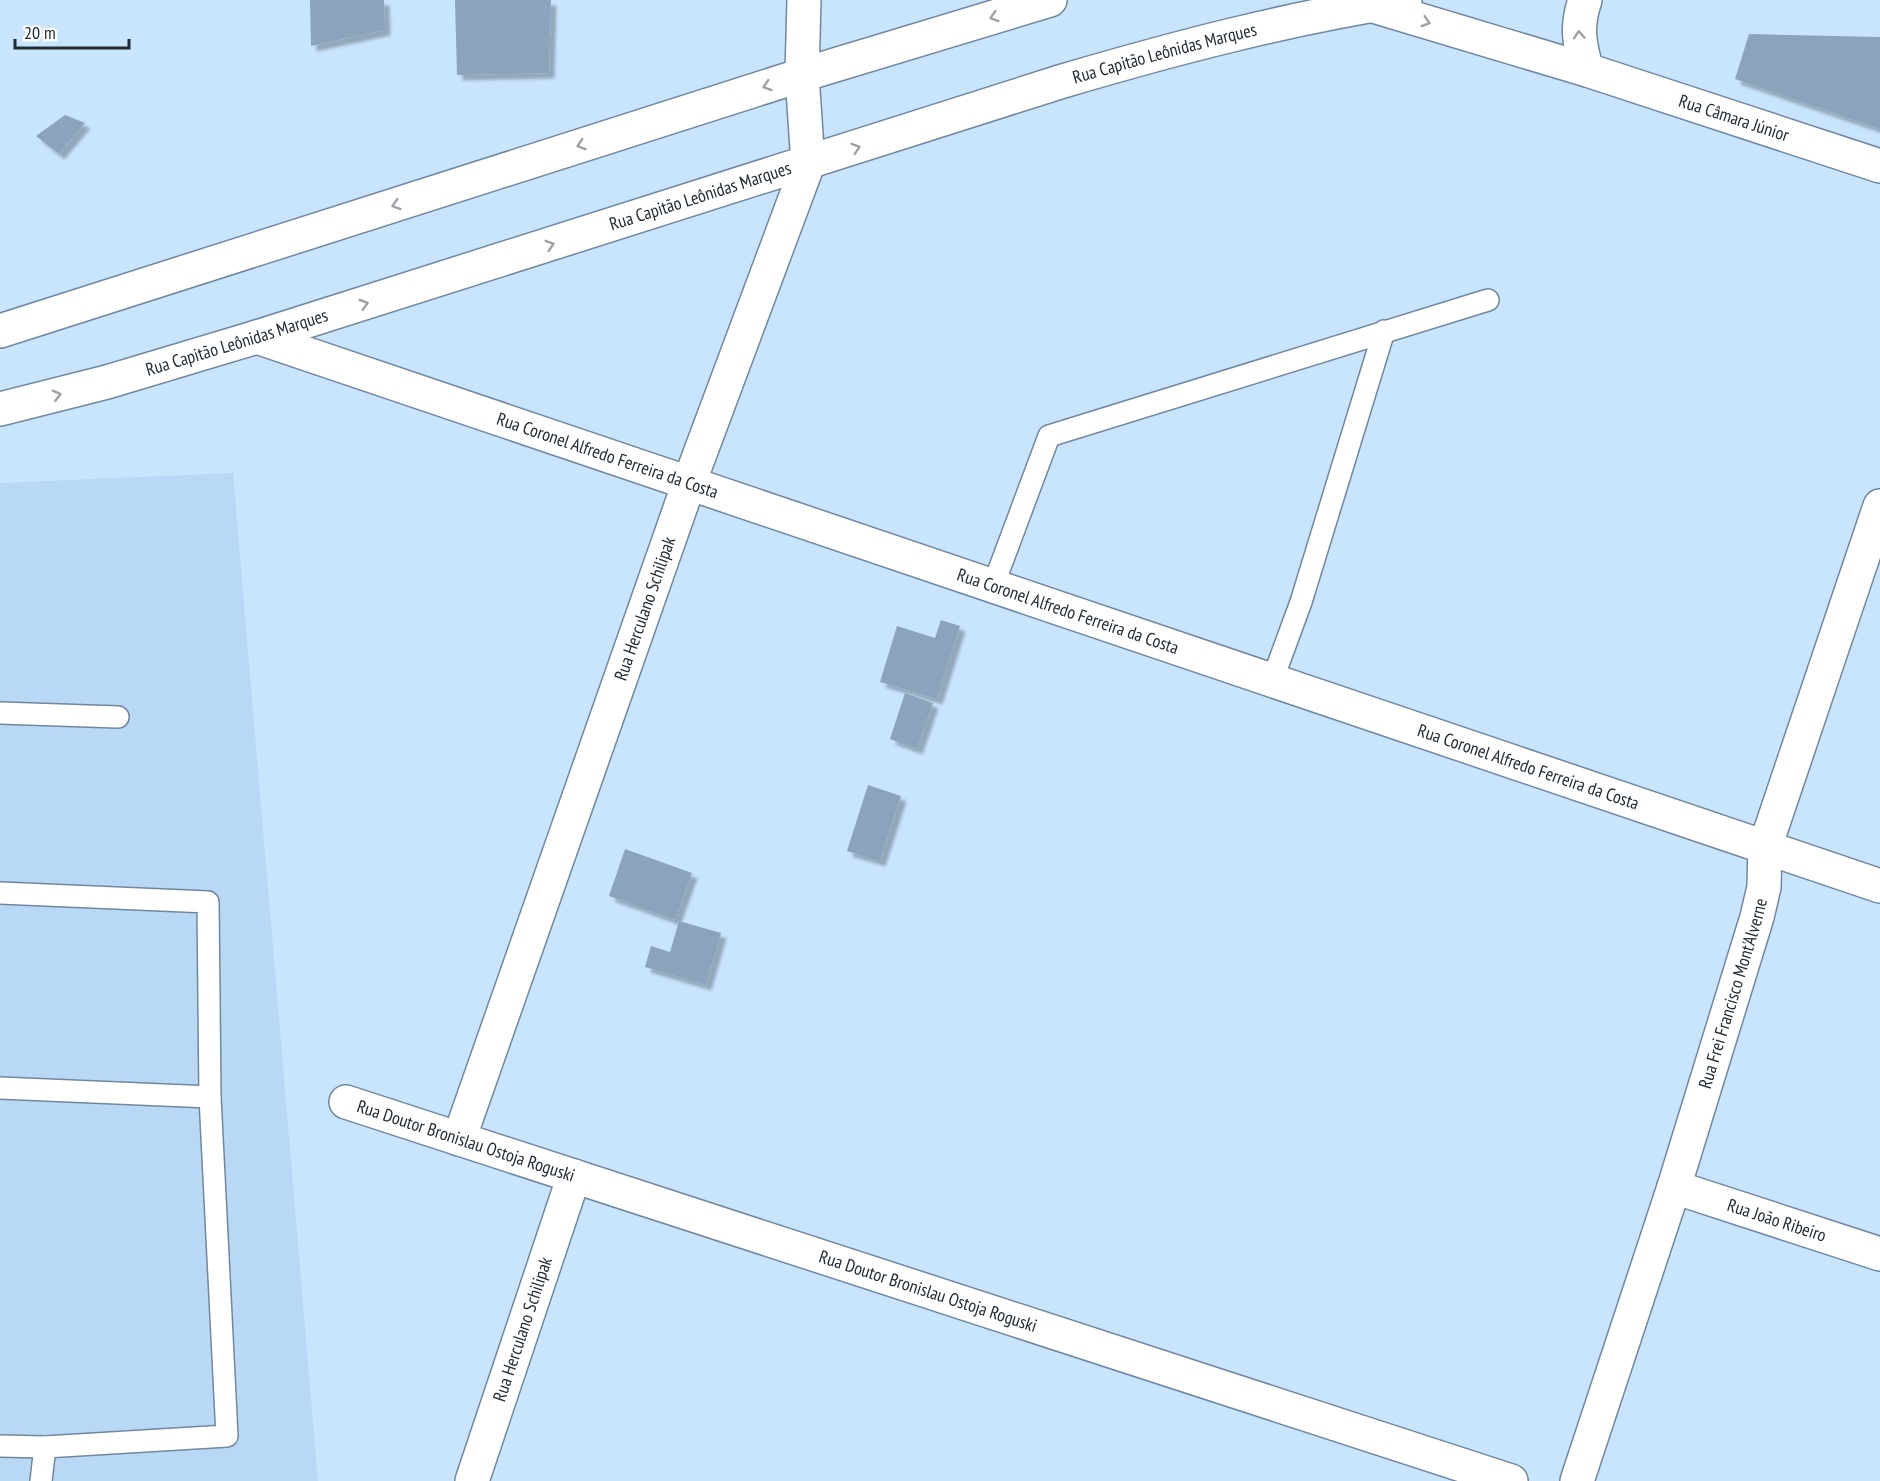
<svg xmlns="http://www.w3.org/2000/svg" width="1880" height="1481" viewBox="0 0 1880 1481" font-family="'PT Sans Narrow',sans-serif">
<defs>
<filter id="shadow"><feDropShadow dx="5.5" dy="5.5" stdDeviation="1.5" flood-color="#0004"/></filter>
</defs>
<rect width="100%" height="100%" fill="#c9e4fd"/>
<polygon fill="#b8d8f6" points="233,473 318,1481 0,1481 0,483"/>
<g fill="#8ba4bc" filter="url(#shadow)">
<polygon points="310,0 384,0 385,30 311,46"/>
<polygon points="455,0 551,0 549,73 457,75"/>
<polygon points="1749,34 1880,37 1880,129 1735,79"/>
<polygon points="65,115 85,123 59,154 36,136"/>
<polygon points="941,620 960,626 937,699 880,682 897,626 935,638"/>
<polygon points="905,693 933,703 917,749 890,739"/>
<polygon points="868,785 901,796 880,861 847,851"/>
<polygon points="625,849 692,873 675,920 609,896"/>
<polygon points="679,921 721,933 706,985 645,967 651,946 670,952"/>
</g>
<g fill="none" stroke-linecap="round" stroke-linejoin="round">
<g stroke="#70889f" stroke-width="24">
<g id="lane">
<polyline points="993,586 1049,436 1488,300"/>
<polyline points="1272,681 1301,602 1384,331"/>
<polyline points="0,713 118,717"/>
<polyline points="0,893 208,902 210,1097 227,1436 45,1447 0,1446"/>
<polyline points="0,1088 210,1097"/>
<polyline points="41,1481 45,1447"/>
</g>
</g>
<g stroke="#70889f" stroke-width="36">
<g id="street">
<path d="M1585,0C1576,26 1579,44 1587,70"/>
<path id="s1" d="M1370,5L1587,70L1880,166"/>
<path id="s2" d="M257,337L1880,886"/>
<path id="s3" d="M346,1102L1511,1481"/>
<path id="s4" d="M459,1139L689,483L808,164L802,75L804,0"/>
<path id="s5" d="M1674,1187L1880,1254"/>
<path id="s6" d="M472,1481L574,1176"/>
<path id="s7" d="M1577,1481L1674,1187L1757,917L1764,887L1765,847L1880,506"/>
</g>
</g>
<g stroke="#70889f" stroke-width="36">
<g id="secondary">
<polyline points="0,331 802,75 1050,0"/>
<path id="s8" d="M0,409L107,382L257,337L1063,81C1175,48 1289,18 1405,0"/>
</g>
</g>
<use href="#lane" stroke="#fff" stroke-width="21"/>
<use href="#street" stroke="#fff" stroke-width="33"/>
<use href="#secondary" stroke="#fff" stroke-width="33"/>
</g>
<defs><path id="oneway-chevron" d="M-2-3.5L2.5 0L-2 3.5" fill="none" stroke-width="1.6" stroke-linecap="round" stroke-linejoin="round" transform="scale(1.5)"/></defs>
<g stroke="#9ca0a5">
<use href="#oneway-chevron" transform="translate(994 17) rotate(163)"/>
<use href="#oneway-chevron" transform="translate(1426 22) rotate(17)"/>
<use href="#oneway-chevron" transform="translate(1579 35) rotate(-94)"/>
<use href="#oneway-chevron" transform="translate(767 86) rotate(162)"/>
<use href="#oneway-chevron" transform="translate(581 145) rotate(162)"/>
<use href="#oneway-chevron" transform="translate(856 148) rotate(-18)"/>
<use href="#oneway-chevron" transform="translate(396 205) rotate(162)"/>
<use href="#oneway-chevron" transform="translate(550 245) rotate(-17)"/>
<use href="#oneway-chevron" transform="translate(364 304) rotate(-17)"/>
<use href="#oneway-chevron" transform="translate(57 395) rotate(-14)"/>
</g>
<g text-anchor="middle" stroke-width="5" stroke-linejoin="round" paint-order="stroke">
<g font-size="18" fill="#222c36" stroke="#fff">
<text dy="6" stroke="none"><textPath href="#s8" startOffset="1218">Rua Capitão Leônidas Marques</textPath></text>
<text dy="6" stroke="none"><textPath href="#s1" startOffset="381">Rua Câmara Júnior</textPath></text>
<text dy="6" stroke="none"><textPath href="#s8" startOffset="732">Rua Capitão Leônidas Marques</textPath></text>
<text dy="6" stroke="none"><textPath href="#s8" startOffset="246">Rua Capitão Leônidas Marques</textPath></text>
<text dy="6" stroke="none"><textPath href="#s2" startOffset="370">Rua Coronel Alfredo Ferreira da Costa</textPath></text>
<text dy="6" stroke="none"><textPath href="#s4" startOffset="562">Rua Herculano Schilipak</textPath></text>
<text dy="6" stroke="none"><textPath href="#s2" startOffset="856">Rua Coronel Alfredo Ferreira da Costa</textPath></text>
<text dy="6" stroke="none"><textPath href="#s2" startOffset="1342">Rua Coronel Alfredo Ferreira da Costa</textPath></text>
<text dy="6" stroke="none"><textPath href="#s7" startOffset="512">Rua Frei Francisco Mont'Alverne</textPath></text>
<text dy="6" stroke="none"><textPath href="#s3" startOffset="126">Rua Doutor Bronislau Ostoja Roguski</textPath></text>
<text dy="6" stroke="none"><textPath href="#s5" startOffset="108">Rua João Ribeiro</textPath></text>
<text dy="6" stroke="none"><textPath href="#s3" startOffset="612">Rua Doutor Bronislau Ostoja Roguski</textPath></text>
<text dy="6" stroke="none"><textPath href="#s6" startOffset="160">Rua Herculano Schilipak</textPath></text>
</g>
</g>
<path d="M15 39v9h114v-9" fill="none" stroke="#222c36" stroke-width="3"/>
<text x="24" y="39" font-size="18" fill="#222c36" stroke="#ffffff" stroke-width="4.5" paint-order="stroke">20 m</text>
</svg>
